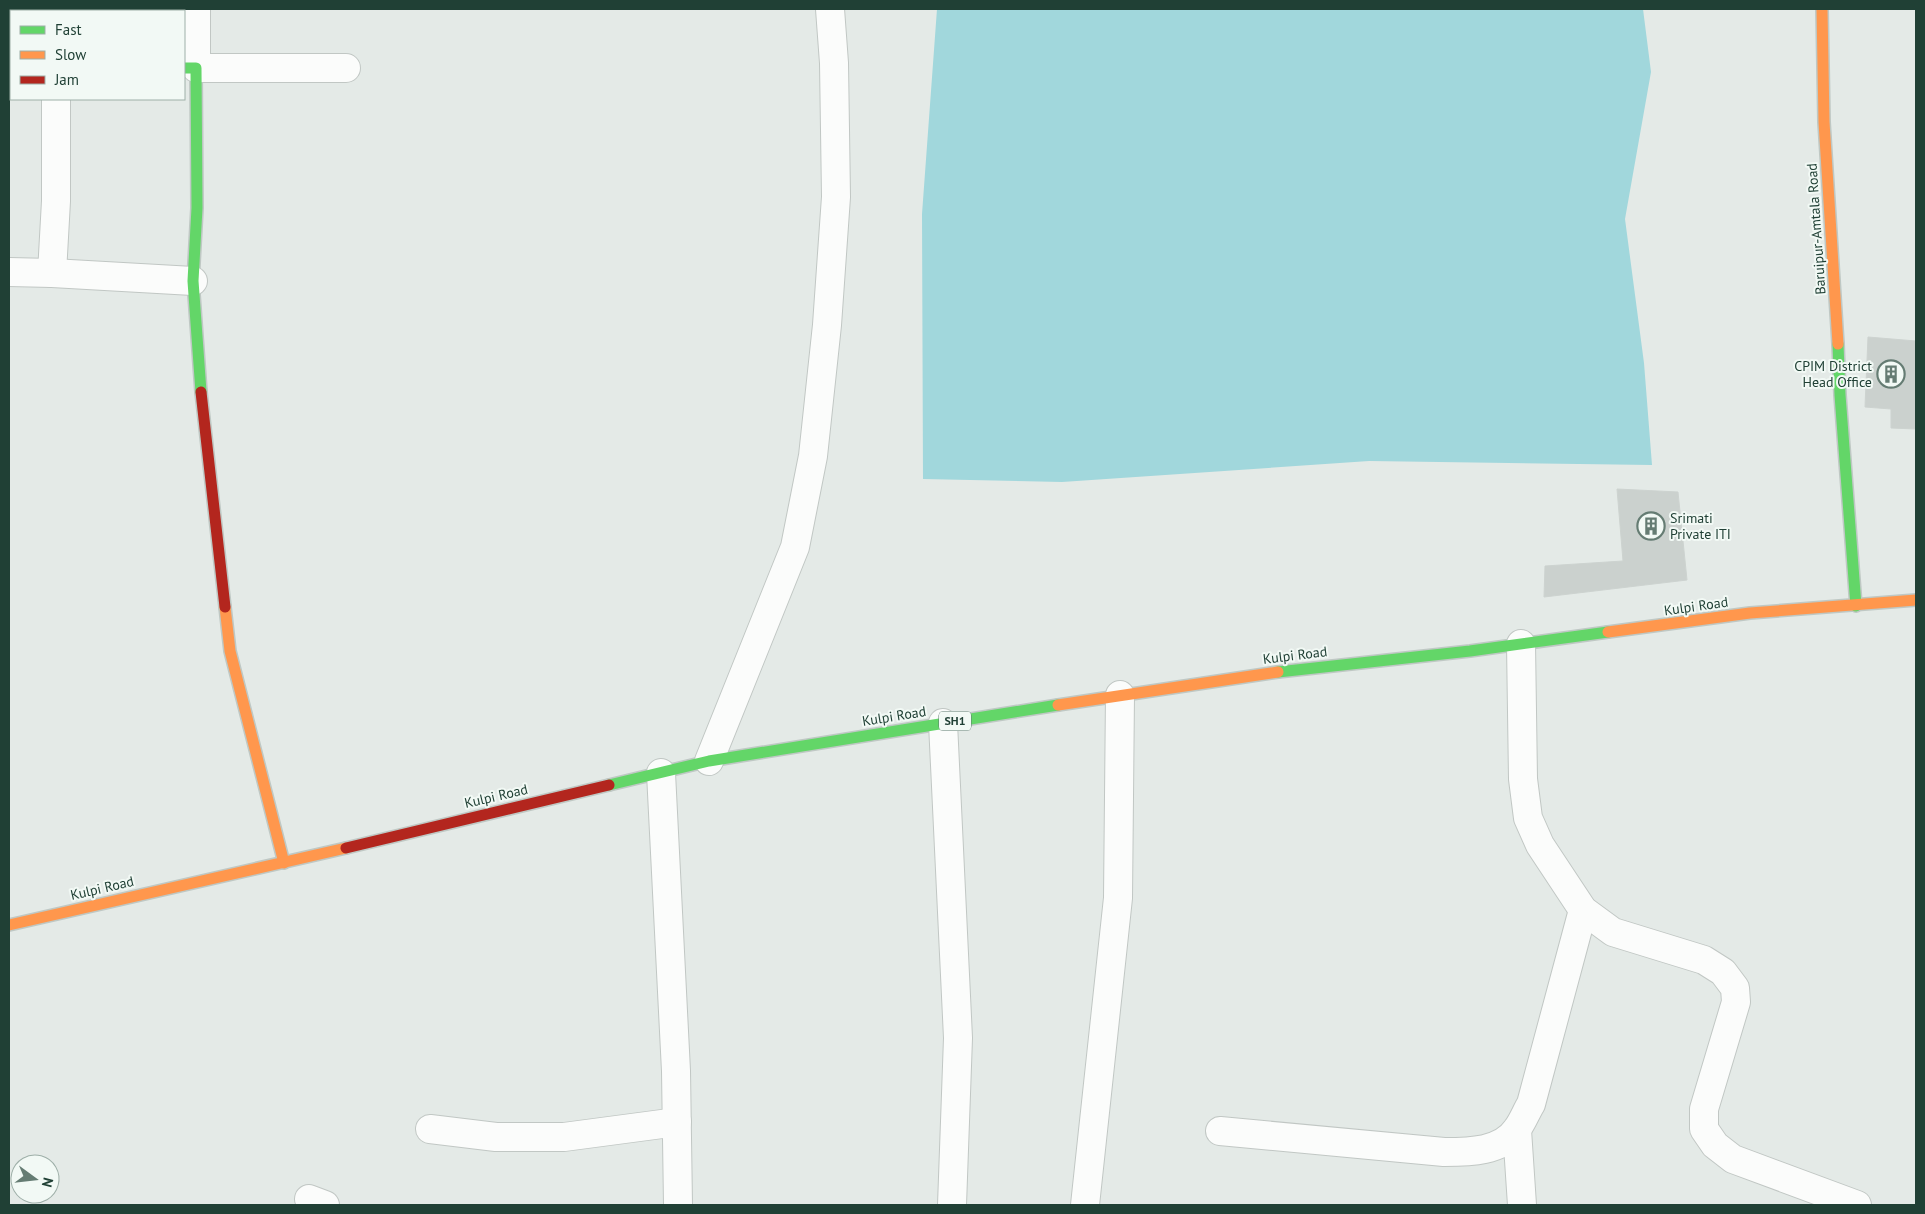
<svg xmlns="http://www.w3.org/2000/svg" width="1925" height="1214" viewBox="0 0 1925 1214" font-family="'PT Sans',sans-serif">
<rect width="100%" height="100%" fill="#e4eae7"/>
<polygon fill="#a1d7dc" points="937,9 1643,9 1651,72 1625,219 1644,363 1652,465 1369,461 1062,482 923,479 922,214"/>
<g fill="#cbd1ce" stroke="#cdd3d0">
<polygon points="1868,337 1916,341 1916,429 1891,428 1891,409 1865,407"/>
<polygon points="1617,489 1678,492 1687,580 1544,597 1545,566 1623,561"/>
</g>
<g fill="none" stroke-linecap="round" stroke-linejoin="round">
<g stroke="#c1c7c4" stroke-width="30">
<g id="street">
<polyline points="196,9 196,68 346,68"/>
<polyline points="57,11 58,9"/>
<polyline points="9,272 52,273 56,201 56,99"/>
<polyline points="52,273 193,281"/>
<polyline points="1521,644 1523,779 1528,818 1540,845 1583,910 1613,932 1704,960 1723,972 1735,988 1736,1002 1704,1109 1704,1129 1715,1145 1733,1159 1857,1205"/>
<polyline points="943,723 958,1038 952,1205"/>
<polyline points="709,761 795,547 813,456 827,325 836,197 834,63 830,9"/>
<polyline points="661,773 676,1071 678,1205"/>
<polyline points="430,1129 496,1137 564,1137 677,1122"/>
<polyline points="1517,1130 1522,1205"/>
<path d="M1220,1131L1444,1152C1469,1152 1502,1152 1517,1129C1523,1121 1526,1112 1531,1104L1583,910"/>
<polyline points="309,1199 325,1205"/>
<polyline points="1085,1205 1118,898 1120,695"/>
</g>
</g>
<g stroke="#bfc8c4" stroke-width="14">
<g id="fast">
<polyline points="184,68 196,68 197,208 193,281 201,392"/>
<polyline points="1838,344 1840,395 1856,606"/>
<polyline points="1278,672 1470,651 1608,632"/>
<polyline points="609,785 709,761 1058,705"/>
</g>
</g>
<g stroke="#bfc8c4" stroke-width="14">
<g id="slow">
<polyline points="1822,9 1824,122 1838,344"/>
<polyline points="225,607 230,651 284,863"/>
<polyline points="1608,632 1750,613 1916,600"/>
<polyline points="1058,705 1278,672"/>
<polyline points="9,925 346,848"/>
</g>
</g>
<g stroke="#bfc8c4" stroke-width="14">
<g id="jam">
<polyline points="201,392 225,607"/>
<polyline points="346,848 609,785"/>
</g>
</g>
<use href="#street" stroke="#fbfcfb" stroke-width="28"/>
<use href="#fast" stroke="#63d668" stroke-width="11"/>
<use href="#slow" stroke="#ff974d" stroke-width="11"/>
<use href="#jam" stroke="#b3261e" stroke-width="11"/>
</g>
<defs>
<g id="building-ring" transform="scale(1.4375)"><circle r="9.5" fill="#f2f9f5" stroke="#657c73" stroke-width="1.5"/><path d="M-4-6H4V6H1V3H-1V6H-4ZM-2.5-4.3h1.7v1.8h-1.7ZM.8-4.3h1.7v1.8H.8ZM-2.5-1h1.7V.8h-1.7ZM.8-1h1.7V.8H.8Z" fill="#657c73"/></g>
</defs>
<g fill-rule="evenodd">
<use href="#building-ring" x="1891" y="374"/>
<use href="#building-ring" x="1651" y="526"/>
</g>
<g text-anchor="middle" stroke-width="4" stroke-linejoin="round" paint-order="stroke">
<rect fill="#f2f9f5" stroke="#5f786f" stroke-width="1" x="939" y="711.5" width="32" height="19" rx="4"/>
<g font-size="12" font-weight="bold" fill="#204035">
<text x="955" y="725">SH1</text>
</g>
<g font-size="14" fill="#204035" stroke="#f2f9f5">
<text transform="translate(1816 229) rotate(-94)" y="5">Baruipur-Amtala Road</text>
<text transform="translate(1696 606) rotate(-8)" y="5">Kulpi Road</text>
<text transform="translate(1295 655) rotate(-7)" y="5">Kulpi Road</text>
<text transform="translate(894 716) rotate(-9)" y="5">Kulpi Road</text>
<text transform="translate(496 796) rotate(-13)" y="5">Kulpi Road</text>
<text transform="translate(102 888) rotate(-13)" y="5">Kulpi Road</text>
</g>
<g font-size="14" fill="#204035" stroke="#f2f9f5" text-anchor="end">
<text x="1872" y="371">CPIM District<tspan x="1872" dy="16">Head Office</tspan></text>
<text x="1670" y="523" text-anchor="start">Srimati<tspan x="1670" dy="16">Private ITI</tspan></text>
</g>
</g>
<rect width="1925" height="1214" fill="none" stroke="#204035" stroke-width="20"/>
<rect x="10" y="10" width="175" height="90" fill="#f2f9f5" stroke="#9eafa8"/>
<rect x="20" y="26" width="25" height="8" fill="#63d668" stroke="#9eafa8"/>
<text x="55" y="35" font-size="15" fill="#204035">Fast</text>
<rect x="20" y="51" width="25" height="8" fill="#ff974d" stroke="#9eafa8"/>
<text x="55" y="60" font-size="15" fill="#204035">Slow</text>
<rect x="20" y="76" width="25" height="8" fill="#b3261e" stroke="#9eafa8"/>
<text x="55" y="85" font-size="15" fill="#204035">Jam</text>
<g transform="translate(35 1179) rotate(105)"><circle r="24" fill="#f2f9f5" stroke="#9eafa8"/>
<path d="M0-4L9 19L0 12L-9 19Z" fill="#657c73"/>
<text y="-8" font-size="14" font-weight="bold" text-anchor="middle" fill="#204035">N</text>
</g>
</svg>
